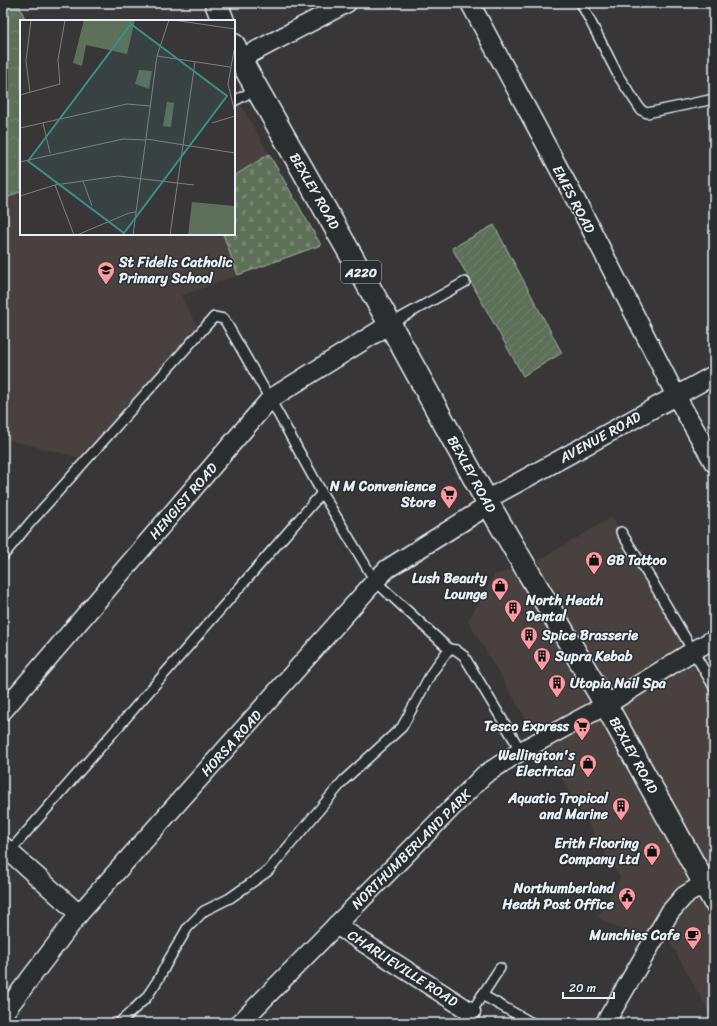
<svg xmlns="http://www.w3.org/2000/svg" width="717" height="1026" viewBox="0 0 717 1026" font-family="Sriracha,sans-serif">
<defs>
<pattern id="forest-crowns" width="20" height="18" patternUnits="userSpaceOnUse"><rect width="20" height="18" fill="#5d7059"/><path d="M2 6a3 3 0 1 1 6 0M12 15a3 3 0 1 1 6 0" fill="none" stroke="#748572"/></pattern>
<pattern id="cemetery-stones" width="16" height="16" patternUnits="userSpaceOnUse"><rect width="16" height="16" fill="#5d7059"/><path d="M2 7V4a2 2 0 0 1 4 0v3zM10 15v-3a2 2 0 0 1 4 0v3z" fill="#748572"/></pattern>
<pattern id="garden-furrows" width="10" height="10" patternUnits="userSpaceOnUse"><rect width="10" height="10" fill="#5d7059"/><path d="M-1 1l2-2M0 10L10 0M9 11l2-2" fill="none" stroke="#748572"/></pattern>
</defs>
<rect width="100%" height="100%" fill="#383636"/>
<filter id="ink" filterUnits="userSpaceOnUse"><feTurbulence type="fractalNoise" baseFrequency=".025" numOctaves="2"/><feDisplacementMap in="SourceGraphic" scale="8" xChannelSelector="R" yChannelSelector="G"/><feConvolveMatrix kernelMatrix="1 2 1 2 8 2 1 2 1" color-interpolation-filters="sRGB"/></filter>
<g filter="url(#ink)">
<g fill="#484140">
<polygon points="234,96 236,96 321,245 181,296 198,327 81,458 3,439 3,197 21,189 21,234 234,234"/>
<polygon points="612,517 714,697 714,1021 666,935 640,941 598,917 620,878 468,621 494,575 536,562"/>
</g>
<polygon fill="url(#forest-crowns)" stroke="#a2b0a8" points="3,3 18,3 26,21 21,21 21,191 3,200"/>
<polygon fill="url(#cemetery-stones)" stroke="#a2b0a8" points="269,154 321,245 238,275 223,234 234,234 234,176"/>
<polygon fill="url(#garden-furrows)" stroke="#a2b0a8" points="494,225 562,353 523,376 452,248"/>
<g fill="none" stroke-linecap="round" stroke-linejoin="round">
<g stroke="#e8f1f8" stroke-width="12">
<g id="service">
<polyline points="581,3 619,77 641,110 647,113 714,99"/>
<polyline points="234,101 257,89"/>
<polyline points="390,324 465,282"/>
<polyline points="621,532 652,581 714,687"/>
<polyline points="3,556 29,524 214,317 224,319 270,399 322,493 375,581 449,649 456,650 464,656 521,751"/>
<polyline points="3,859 322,493"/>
<polyline points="482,995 532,1023"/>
<polyline points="119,1023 146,998 158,980 168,961 188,927 204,911 230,898 268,871 344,780 402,727 432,672 449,649"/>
<polyline points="464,1023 500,968"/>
</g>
</g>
<g stroke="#e8f1f8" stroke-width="21">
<g id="minor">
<polyline points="470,3 588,223 676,396 714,463"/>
<polyline points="240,59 347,3"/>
<polyline points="486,500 714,375"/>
<polyline points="3,711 270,399 390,324"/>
<polyline points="3,846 79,914"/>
<polyline points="336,925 471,1012"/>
<polyline points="3,1014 79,914 375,581 387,569 489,505"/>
<polyline points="240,1023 484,775 521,751 606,705 693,651 714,639"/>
<polyline points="605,1023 670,912 684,896 705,883"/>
</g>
</g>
<g stroke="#e8f1f8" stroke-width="25">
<g id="primary">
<polyline points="216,3 223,21"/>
<polyline points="234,45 240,59 390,324 489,505 606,705 714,901"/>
</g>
</g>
<use href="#service" stroke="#2a2d2e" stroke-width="9"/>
<use href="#minor" stroke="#2a2d2e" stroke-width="18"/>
<use href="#primary" stroke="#2a2d2e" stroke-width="22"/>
</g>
</g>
<defs>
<g id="school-pin" transform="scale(0.9)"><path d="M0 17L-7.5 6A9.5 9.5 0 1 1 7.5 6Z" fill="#ff9aa2" stroke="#2a2d2e"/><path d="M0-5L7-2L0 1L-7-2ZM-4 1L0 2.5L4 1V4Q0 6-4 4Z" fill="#111"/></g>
<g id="supermarket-pin" transform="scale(0.9)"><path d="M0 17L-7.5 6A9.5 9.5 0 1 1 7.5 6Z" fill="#ff9aa2" stroke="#2a2d2e"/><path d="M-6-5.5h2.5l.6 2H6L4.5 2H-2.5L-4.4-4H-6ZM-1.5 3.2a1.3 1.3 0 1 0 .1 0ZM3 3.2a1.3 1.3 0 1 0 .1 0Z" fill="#111"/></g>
<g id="shop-pin" transform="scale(0.9)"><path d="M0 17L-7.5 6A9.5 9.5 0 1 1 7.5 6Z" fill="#ff9aa2" stroke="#2a2d2e"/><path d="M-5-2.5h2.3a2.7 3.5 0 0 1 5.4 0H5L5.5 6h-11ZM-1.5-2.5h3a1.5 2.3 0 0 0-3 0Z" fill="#111"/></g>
<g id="building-pin" transform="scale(0.9)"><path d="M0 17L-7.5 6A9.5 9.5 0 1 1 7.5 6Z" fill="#ff9aa2" stroke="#2a2d2e"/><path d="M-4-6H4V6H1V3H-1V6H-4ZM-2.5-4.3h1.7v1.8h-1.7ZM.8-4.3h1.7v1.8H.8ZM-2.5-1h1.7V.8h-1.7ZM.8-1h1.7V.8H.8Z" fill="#111"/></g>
<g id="civic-pin" transform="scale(0.9)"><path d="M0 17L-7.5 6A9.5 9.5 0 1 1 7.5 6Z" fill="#ff9aa2" stroke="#2a2d2e"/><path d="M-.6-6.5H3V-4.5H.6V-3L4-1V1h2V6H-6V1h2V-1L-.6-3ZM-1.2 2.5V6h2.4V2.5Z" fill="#111"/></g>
<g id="cafe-pin" transform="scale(0.9)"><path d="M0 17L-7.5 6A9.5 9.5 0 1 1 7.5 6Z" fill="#ff9aa2" stroke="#2a2d2e"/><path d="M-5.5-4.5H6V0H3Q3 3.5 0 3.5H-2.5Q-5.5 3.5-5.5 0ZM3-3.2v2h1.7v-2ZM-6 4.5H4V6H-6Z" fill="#111"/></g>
</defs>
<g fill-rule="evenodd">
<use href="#school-pin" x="106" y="270"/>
<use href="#supermarket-pin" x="449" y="494"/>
<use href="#shop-pin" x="594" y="560"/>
<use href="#shop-pin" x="500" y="586"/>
<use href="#building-pin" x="513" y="608"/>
<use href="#building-pin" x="529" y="635"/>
<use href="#building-pin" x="542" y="656"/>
<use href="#building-pin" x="557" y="683"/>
<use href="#supermarket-pin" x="582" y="726"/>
<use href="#shop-pin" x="588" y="763"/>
<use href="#building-pin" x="621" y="806"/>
<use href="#shop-pin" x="652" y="851"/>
<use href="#civic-pin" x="627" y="896"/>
<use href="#cafe-pin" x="693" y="935"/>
</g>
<g text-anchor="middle" stroke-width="3" stroke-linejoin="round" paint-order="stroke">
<rect fill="#2a2d2e" stroke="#afb6bb" stroke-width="1" x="341" y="261" width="40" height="22" rx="3"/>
<g font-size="13" font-weight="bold" fill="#e8f1f8">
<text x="361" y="277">A220</text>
</g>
<g font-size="14" fill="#e8f1f8" stroke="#2a2d2e">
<text transform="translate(315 191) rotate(60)" y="5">BEXLEY ROAD</text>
<text transform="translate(574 199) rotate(62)" y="5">EMES ROAD</text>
<text transform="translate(600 437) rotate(-29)" y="5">AVENUE ROAD</text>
<text transform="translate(472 474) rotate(61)" y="5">BEXLEY ROAD</text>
<text transform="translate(183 501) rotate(-49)" y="5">HENGIST ROAD</text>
<text transform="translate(231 743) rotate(-48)" y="5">HORSA ROAD</text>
<text transform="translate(634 755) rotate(61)" y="5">BEXLEY ROAD</text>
<text transform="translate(411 849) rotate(-45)" y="5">NORTHUMBERLAND PARK</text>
<text transform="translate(403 968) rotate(33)" y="5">CHARLIEVILLE ROAD</text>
</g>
<g font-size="14" font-weight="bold" fill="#e8f1f8" stroke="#2a2d2e" text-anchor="end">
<text x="119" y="267" text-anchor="start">St Fidelis Catholic<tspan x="119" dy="16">Primary School</tspan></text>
<text x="436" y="491">N M Convenience<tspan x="436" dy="16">Store</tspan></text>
<text x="607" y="565" text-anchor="start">GB Tattoo</text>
<text x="487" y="583">Lush Beauty<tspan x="487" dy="16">Lounge</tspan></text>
<text x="526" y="605" text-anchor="start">North Heath<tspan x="526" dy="16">Dental</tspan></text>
<text x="542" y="640" text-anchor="start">Spice Brasserie</text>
<text x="555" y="661" text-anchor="start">Supra Kebab</text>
<text x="570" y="688" text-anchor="start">Utopia Nail Spa</text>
<text x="569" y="731">Tesco Express</text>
<text x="575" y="760">Wellington's<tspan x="575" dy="16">Electrical</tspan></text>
<text x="608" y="803">Aquatic Tropical<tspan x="608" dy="16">and Marine</tspan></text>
<text x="639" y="848">Erith Flooring<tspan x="639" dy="16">Company Ltd</tspan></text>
<text x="614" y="893">Northumberland<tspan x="614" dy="16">Heath Post Office</tspan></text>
<text x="680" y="940">Munchies Cafe</text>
</g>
</g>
<g transform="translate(20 20)">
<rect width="215" height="215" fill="#383636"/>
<path d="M64,0H115L107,34L66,25L62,46L53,43Z" fill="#5d7059"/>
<path d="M119,50L132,51L129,69L115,64Z" fill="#5d7059"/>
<path d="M147,82L154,83L151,107L143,106Z" fill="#5d7059"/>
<path d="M172,182L215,186V215H168Z" fill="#5d7059"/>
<path fill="none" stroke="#7e8184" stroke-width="1" d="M153,0L215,9M215,25L208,64L215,93M137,36L210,47M10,72L6,41L11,0M0,75L40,64L38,40L45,0M23,103L30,133M192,103L215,96M0,108L107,84L131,86M126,119L215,133M0,142L103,119L126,120M63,161L72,186M35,165L54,215M0,176L35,165L98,156L174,165M57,215L109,193L116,192M113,215L137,36L149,0M150,215L175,42"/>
<path fill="#3a8f8a" fill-opacity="0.15" stroke="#3a8f8a" stroke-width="2" d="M111,4L207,76L104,213L8,141Z"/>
<rect width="215" height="215" fill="none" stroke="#e8f1f8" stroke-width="2"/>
</g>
<rect width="717" height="1026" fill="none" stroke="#2a2d2e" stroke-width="16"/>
<rect x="8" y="8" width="701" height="1010" fill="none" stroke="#e8f1f8" stroke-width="1.5" filter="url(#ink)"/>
<path d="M563 992v6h51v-6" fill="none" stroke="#e8f1f8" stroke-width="2"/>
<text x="569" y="992" font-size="12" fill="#e8f1f8" stroke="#2a2d2e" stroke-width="3" paint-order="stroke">20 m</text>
</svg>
